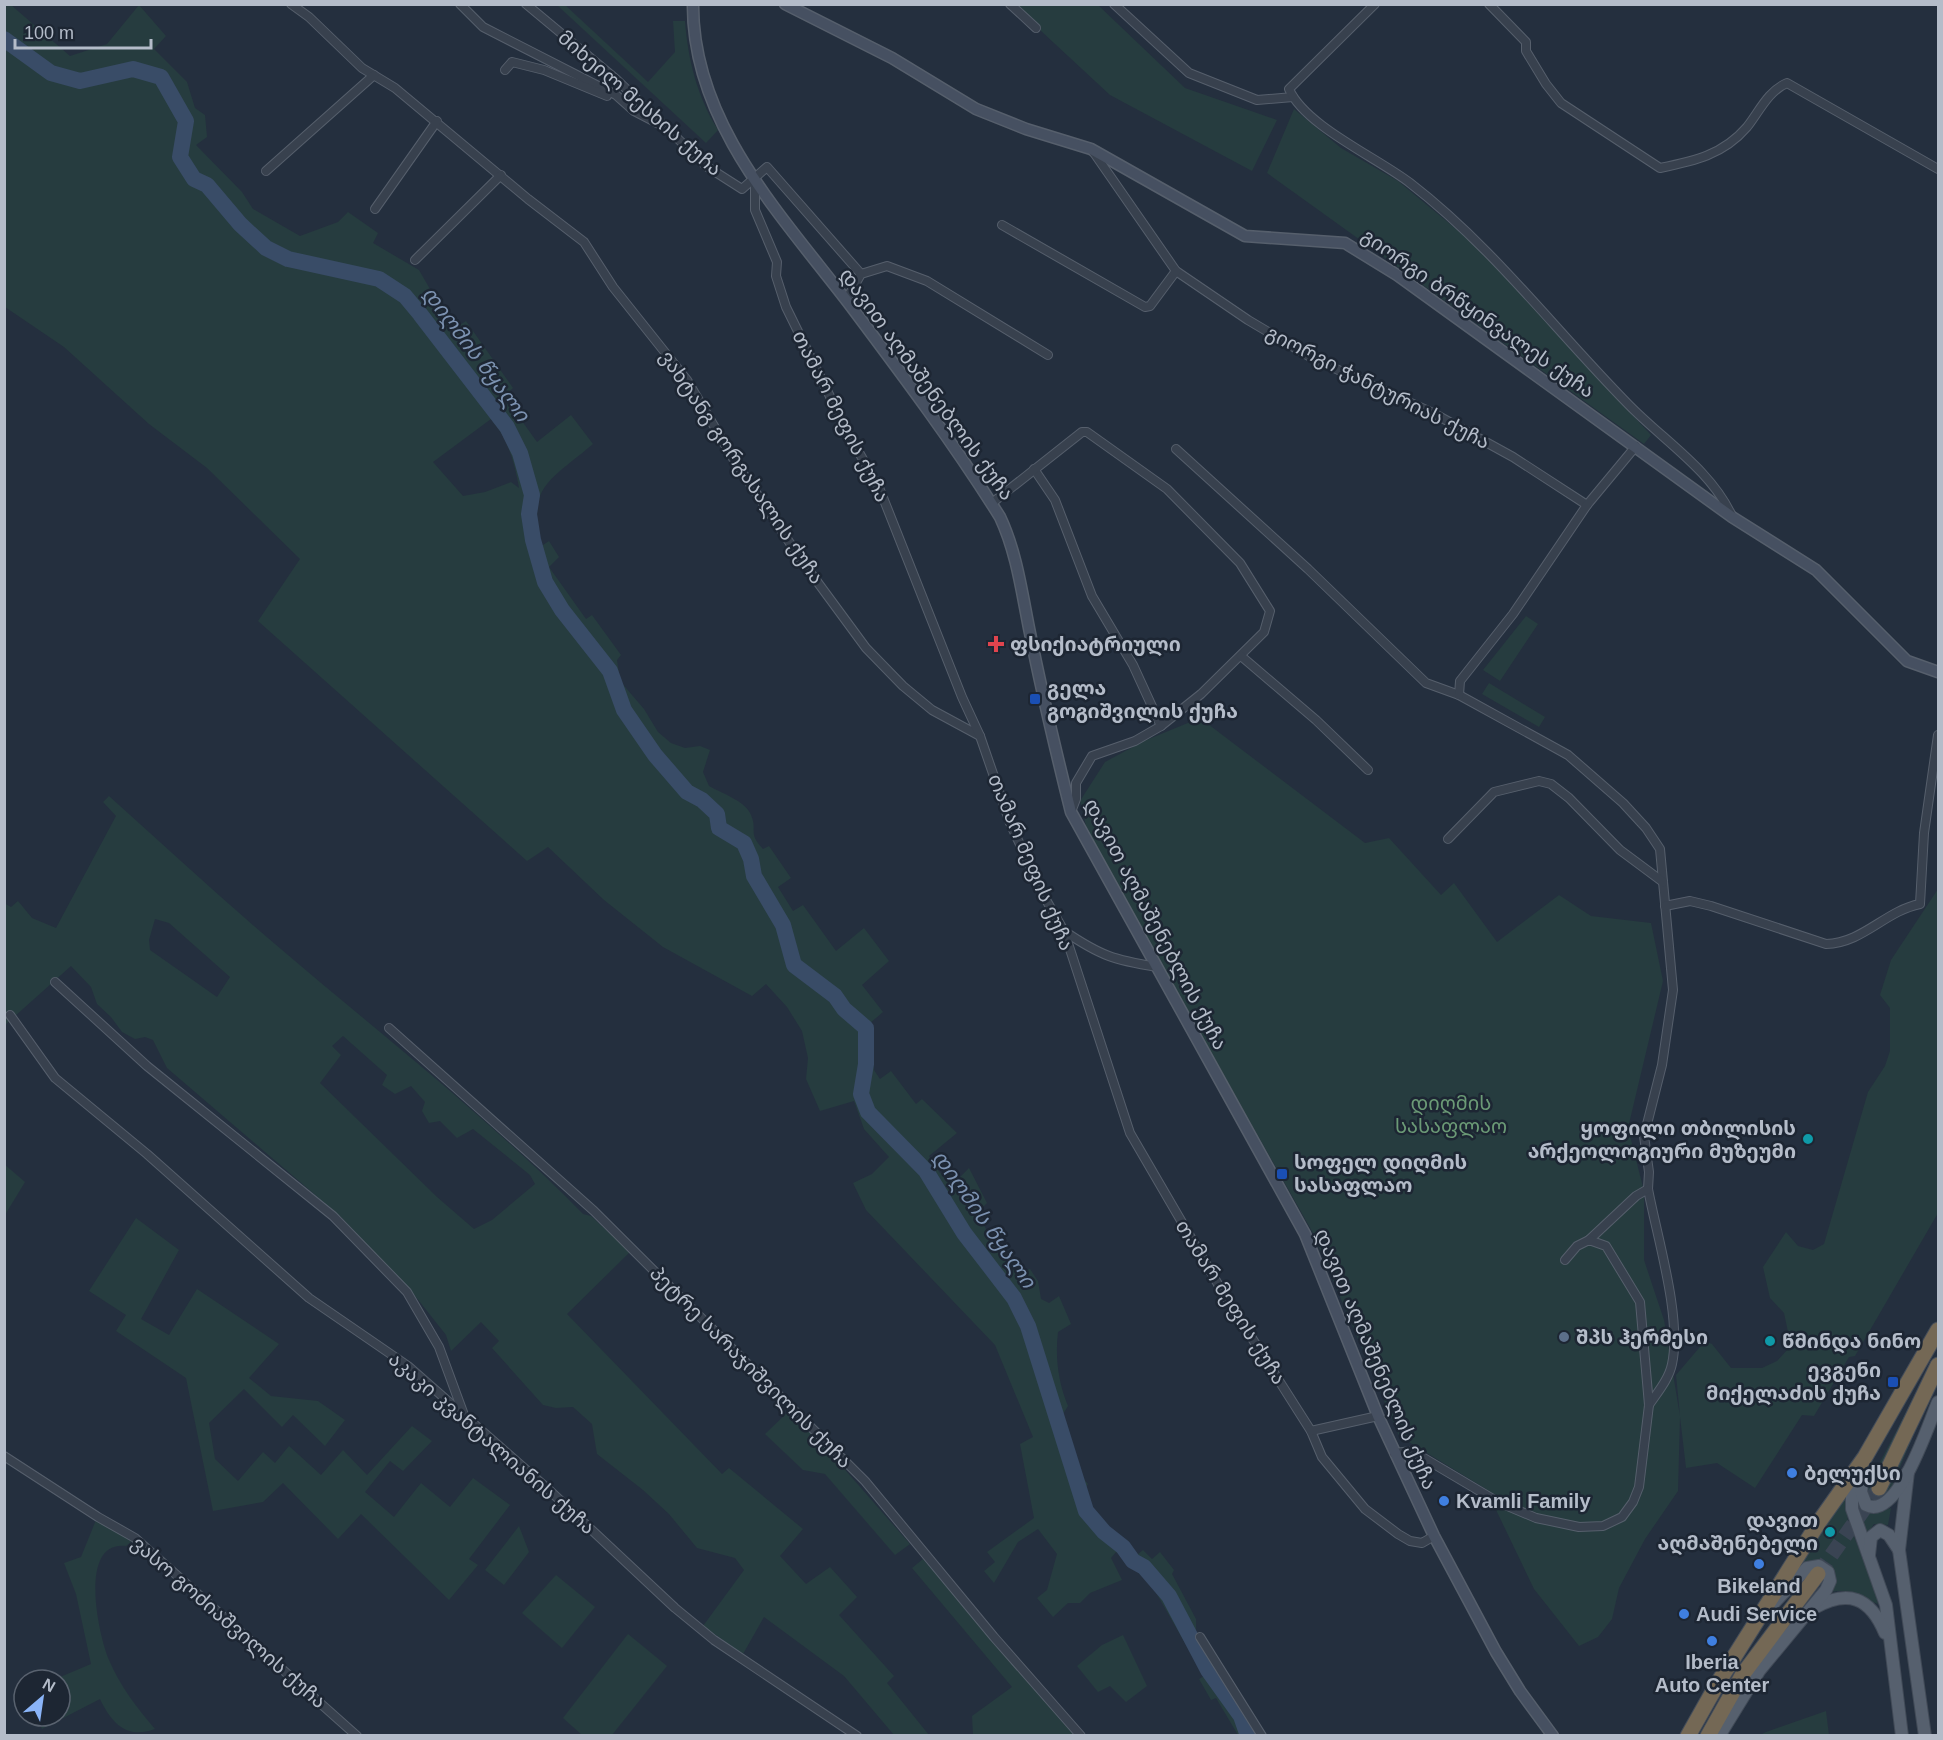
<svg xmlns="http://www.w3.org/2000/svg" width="1943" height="1740" viewBox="0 0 1943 1740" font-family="Helvetica,'Noto Sans Georgian',sans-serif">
<rect width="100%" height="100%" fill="#242f3e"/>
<g fill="#263c3f" fill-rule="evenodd">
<path d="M4,5H11L70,56L107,44L139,5L166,36L154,49L187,82L195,108L205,115L207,137L196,145L242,192L253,209L300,236L338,222L348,212L378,233L373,243L419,270L453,329L466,321L513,388L504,396L537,442L571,415L593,444C551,480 526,486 540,547L549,541L559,557L549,567L586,619L592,615L621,655L617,660L620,681L644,709L658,732L671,743L685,748L700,746L710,750L703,772L709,786C721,793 746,801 751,815C758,831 747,832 763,849L769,846L791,878L778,887L793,911L803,905L836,951L864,928L889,961L862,985L883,1012L869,1024L874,1070L880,1079L891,1071L916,1104L922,1099L957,1133L929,1156L940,1173L960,1177L969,1168L987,1203L977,1213C989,1232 1000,1261 1019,1272L1030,1269L1038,1281L1041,1299L1049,1303L1059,1296L1071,1324L1058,1332C1055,1357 1058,1382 1068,1406L1063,1414L1080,1475L1088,1484L1083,1492C1095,1525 1115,1531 1137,1555L1143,1550L1152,1559L1160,1552L1174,1570L1172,1574L1196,1619V1634L1258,1735H1238L1216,1698L1211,1700L1199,1679L1204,1676L1147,1577L1116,1552L1111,1558L1122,1580L1090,1593L1080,1603H1068L1053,1617L1037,1598L1047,1590L1057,1554L1038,1529L1018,1542L994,1583L984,1571L995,1562L987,1552L1034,1518L1020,1444L1033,1437L995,1345L866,1210L853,1183L872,1174L889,1157L864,1129L854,1101L820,1111L806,1079L808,1058L802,1031L787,1007L766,984L752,996L663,947L604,900L548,847L527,861L258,621L300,559L207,468L149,424L64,347L5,307ZM491,419C508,438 515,464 519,488L511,482L485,492L463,496L433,462Z"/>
<path d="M557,5H565L648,82L675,52L673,21H685C688,60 697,96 718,130L706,143Z"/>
<polygon points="1013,5 1098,5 1185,88 1277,120 1252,171 1110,95"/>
<polygon points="1294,109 1341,148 1398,181 1467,238 1522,290 1562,339 1651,435 1644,444 1267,173"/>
<polygon points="1526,616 1538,624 1500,681 1483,670"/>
<polygon points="1489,683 1545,717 1539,727 1482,694"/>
<polygon points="1200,718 1365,843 1389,838 1441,895 1454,883 1497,942 1559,895 1591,916 1651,923 1663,981 1628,1128 1644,1191 1644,1260 1664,1320 1680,1416 1676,1375 1705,1341 1712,1344 1731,1368 1762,1368 1777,1361 1788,1349 1788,1332 1784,1313 1770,1298 1763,1267 1786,1232 1798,1246 1813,1250 1824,1244 1868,1092 1885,1066 1890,1051 1890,1008 1880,995 1891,960 1938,889 1938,1213 1855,1356 1849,1357 1814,1416 1802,1415 1755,1488 1717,1463 1686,1468 1680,1417 1678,1491 1645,1539 1619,1588 1612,1619 1598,1637 1579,1646 1534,1589 1486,1489 1399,1436 1313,1233 1137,922 1086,826 1080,801 1105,762 1144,741"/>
<path d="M109,796C164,845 218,896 275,944C379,1033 487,1116 583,1214L591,1216L630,1252L567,1314L722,1474L729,1468L803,1529L780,1556L806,1584L830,1567L857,1597L839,1615L894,1676L887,1683L929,1735H894L844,1676L764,1617L743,1654L703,1626L744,1570L735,1558L697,1548L669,1514L643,1490L597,1454L592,1424L573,1407L556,1408L543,1405L492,1348L499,1341L481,1322L451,1351L446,1335L412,1292L341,1217L167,1068L153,1040L145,1037L135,1039L122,1032L111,1017L97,1004L91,987L71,966L5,1025L4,903L11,907L18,901L32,918L56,928L116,816L103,802ZM155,919L169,923L230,977L217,997L150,950L149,940ZM343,1036L387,1075L382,1085L395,1094L411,1086L425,1102L422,1111L429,1123L440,1121L457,1138L473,1129L530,1175L535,1184L492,1220L474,1229L437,1197L320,1083L341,1055L332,1046Z"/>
<polygon points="4,1164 25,1182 5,1215 4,1215"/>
<polygon points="136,1218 179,1250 141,1319 169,1335 197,1289 279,1344 249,1378 271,1396 318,1401 345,1420 325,1446 293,1415 282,1427 244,1389 209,1423 215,1459 238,1481 263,1452 275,1463 289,1446 321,1475 343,1450 367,1475 412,1426 432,1441 403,1471 390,1461 365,1492 394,1517 421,1483 450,1507 473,1478 510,1505 469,1559 478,1565 449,1600 361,1514 338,1539 283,1483 263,1502 213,1511 186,1378 116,1331 126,1315 89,1291"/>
<polygon points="1917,1391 1870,1489 1883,1496 1914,1434 1890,1491 1886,1498 1872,1502 1865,1494 1866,1489"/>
<polygon points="787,1413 819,1440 910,1544 895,1555 825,1474 803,1470 765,1434"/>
<path d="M1845,1497L1848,1521L1876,1592L1878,1604C1860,1598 1851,1588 1831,1592L1834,1572L1826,1561L1813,1560L1800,1567Z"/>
<polygon points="1858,1506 1873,1514 1891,1508 1888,1525 1874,1524 1866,1536"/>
<path d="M96,1520L132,1541L126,1546C78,1540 98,1634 109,1660C120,1686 137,1708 155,1729C126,1740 111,1722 100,1699L42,1729L36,1716H60V1680H53L91,1664L76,1594L64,1563L81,1557Z"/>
<polygon points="519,1526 529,1552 504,1585 485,1570"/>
<polygon points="923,1559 1074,1735 973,1735 972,1716 1012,1687 912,1568"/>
<polygon points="556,1575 595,1607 562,1648 522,1613"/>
<polygon points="628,1634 667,1666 612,1735 582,1735 563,1718"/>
<polygon points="1123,1635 1147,1686 1126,1702 1110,1686 1098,1692 1077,1666 1102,1645"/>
<polygon points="1826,1711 1829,1735 1760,1735 1766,1732"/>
</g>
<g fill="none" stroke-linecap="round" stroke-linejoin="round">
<polyline stroke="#394c67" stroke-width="16" points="4,39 51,73 80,81 133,69 161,77 186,121 180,157 194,179 207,185 240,224 266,248 288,259 379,279 405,296 420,314 507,427 520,453 532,495 529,514 533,540 545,582 562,610 610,671 624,710 655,755 687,792 702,800 717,814 719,828 744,843 751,859 754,876 783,925 794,965 835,996 844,1009 866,1028 866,1064 861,1094 868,1112 926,1171 964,1233 1014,1298 1028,1326 1086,1511 1104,1532 1123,1547 1133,1561 1144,1567 1169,1596 1208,1670 1241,1716 1248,1736"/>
<polyline stroke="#3a4453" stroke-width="15" stroke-dasharray="15 8" stroke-linecap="butt" points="1818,1574 1879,1488"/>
<g stroke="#565f6c" stroke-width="10">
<g id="street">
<polyline points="291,4 309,17 362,68 395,88 528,199 584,242 613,287 687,380 734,460 802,561 866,648 903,686 932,710 980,736"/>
<polyline points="460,4 483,27 616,95 634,111 661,125"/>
<polyline points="526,4 616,79 706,166 742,189 767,167 861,274"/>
<polyline points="1010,4 1036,28"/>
<polyline points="1114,4 1189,73 1257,100 1293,97"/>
<path d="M1375,4L1289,89C1305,126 1378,158 1410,183C1493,247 1555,330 1628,404C1664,441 1710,469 1732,516"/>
<path d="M1489,4L1526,42V51L1546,84L1561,103L1660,168C1694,161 1723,155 1747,127C1759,112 1768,91 1787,83L1938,169"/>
<polyline points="505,70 512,62 544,70 607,96"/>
<polyline points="1092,150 1176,271 1248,320 1312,358 1433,413 1513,457 1587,505"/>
<polyline points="266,171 374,75"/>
<polyline points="755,179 755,210 777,262 776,276 786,307 846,429 880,490 962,697 980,736 1010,823 1045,898 1064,931 1130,1133 1222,1291 1311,1431 1322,1457 1365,1509 1398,1534 1410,1541 1422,1543 1434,1536"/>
<polyline points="375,209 437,121"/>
<polyline points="1002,225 1145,307 1150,306 1176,271"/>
<polyline points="415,260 501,175"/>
<polyline points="846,300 861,274 887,266 927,281 1048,355"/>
<path d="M1176,449L1308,569L1426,683L1459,695L1568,755L1623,803L1646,828L1660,849L1673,990L1662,1065L1644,1136L1649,1172L1648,1189C1657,1237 1682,1317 1672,1364C1669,1379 1657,1393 1649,1405"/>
<polyline points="1034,469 1055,500 1092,596 1133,665 1161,726"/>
<polyline points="992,503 1082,432 1087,432 1167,489 1240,563 1270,611 1264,632 1201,694 1161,726 1135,741 1092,756 1076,783 1076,799 1071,812"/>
<polyline points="1241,656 1316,720 1368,770"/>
<polyline points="1459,695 1460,681 1513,614 1587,505 1636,446"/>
<polyline points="1448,839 1494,792 1539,781 1551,784 1569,798 1620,850 1663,882"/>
<path d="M1665,906L1690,901L1711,906L1826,944C1863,943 1885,911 1920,904L1924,833L1938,735"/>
<path d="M1064,931C1101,956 1114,960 1157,967"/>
<polyline points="55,982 147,1066 333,1216 407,1292 439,1347 464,1415"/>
<polyline points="10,1015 55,1078 147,1154 309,1298 408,1366 548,1489 675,1608 714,1640 857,1736"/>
<polyline points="389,1028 594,1211 865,1481 994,1637 1081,1736"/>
<polyline points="1589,1240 1636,1196 1648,1189"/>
<polyline points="1311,1431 1378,1416"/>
<polyline points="1394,1453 1412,1451 1498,1502 1536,1518 1579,1527 1603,1526 1622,1517 1633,1502 1639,1487 1649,1405 1640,1302 1606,1246 1589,1240 1577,1246 1565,1260"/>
<polyline points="4,1456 98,1517 135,1538 357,1736"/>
<polyline points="1200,1637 1262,1736"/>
</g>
</g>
<g stroke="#565f6c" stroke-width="13">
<g id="secondary">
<path d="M693,4C692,125 785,219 853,309C904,377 955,445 1000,517C1017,553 1022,594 1030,633C1042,693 1056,752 1071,812L1305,1234L1378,1416L1434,1536L1496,1652L1520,1691L1553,1736"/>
<polyline points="785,4 892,58 976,109 1026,129 1091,149 1245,236 1345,243 1397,275 1732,517 1816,570 1907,661 1938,672"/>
</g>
</g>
<g stroke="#414a57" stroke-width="14">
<g id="primary">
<polyline points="1859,1472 1852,1491 1852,1509 1886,1605 1902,1736"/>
<polyline points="1908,1472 1899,1550 1925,1736"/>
<path d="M1863,1476L1861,1492L1866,1505C1898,1521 1928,1425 1938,1402"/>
<polyline points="1869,1555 1871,1537 1880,1530 1889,1535 1899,1550"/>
<path d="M1814,1608C1848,1589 1870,1597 1885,1633"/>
<polyline points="1719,1736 1759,1671 1826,1590 1830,1581 1828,1572 1819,1566 1807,1568 1770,1607"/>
</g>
</g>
<g stroke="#434c59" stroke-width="17">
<g id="highway">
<polyline points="1879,1488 1938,1365"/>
<polyline points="1688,1736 1719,1681 1819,1522 1865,1457 1938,1330"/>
<polyline points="1708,1736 1743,1674 1818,1574"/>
</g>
</g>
<use href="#street" stroke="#38414e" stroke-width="8"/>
<use href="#secondary" stroke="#465061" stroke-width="10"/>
<use href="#primary" stroke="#56606e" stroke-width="12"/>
<use href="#highway" stroke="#746855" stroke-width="15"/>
</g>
<path fill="#e0444e" stroke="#1d2633" stroke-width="2" d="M993 635h6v6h6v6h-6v6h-6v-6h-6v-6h6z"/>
<g fill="#1a4fb4" stroke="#1d2633" stroke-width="2">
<rect x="1029" y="693" width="12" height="12" rx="3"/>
<rect x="1276" y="1168" width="12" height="12" rx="3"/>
<rect x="1887" y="1376" width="12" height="12" rx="3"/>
</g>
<g fill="#0f9aa8" stroke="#1d2633" stroke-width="2">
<circle cx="1808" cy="1139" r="6"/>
<circle cx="1770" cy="1341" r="6"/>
<circle cx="1830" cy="1532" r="6"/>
</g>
<circle fill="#5c6f8a" stroke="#1d2633" stroke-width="2" cx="1564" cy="1337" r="6"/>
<g fill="#3f7fe0" stroke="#1d2633" stroke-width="2">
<circle cx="1792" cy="1473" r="6"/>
<circle cx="1444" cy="1501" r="6"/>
<circle cx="1759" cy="1564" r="6"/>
<circle cx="1684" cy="1614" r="6"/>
<circle cx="1712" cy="1641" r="6"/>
</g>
<g text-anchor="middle" stroke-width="5" stroke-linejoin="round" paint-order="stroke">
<g font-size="20" fill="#b4bcc9" stroke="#1d2633">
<text transform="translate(640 103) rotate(41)" y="7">მიხეილ მესხის ქუჩა</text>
<text transform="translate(1478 313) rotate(35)" y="7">გიორგი ბრწყინვალეს ქუჩა</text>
<text transform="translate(927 384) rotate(54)" y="7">დავით აღმაშენებლის ქუჩა</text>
<text transform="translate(1378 387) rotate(27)" y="7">გიორგი ჭანტურიას ქუჩა</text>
<text transform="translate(841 416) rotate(63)" y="7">თამარ მეფის ქუჩა</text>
<text transform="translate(742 467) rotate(56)" y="7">ვახტანგ გორგასალის ქუჩა</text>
<text transform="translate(1031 862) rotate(67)" y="7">თამარ მეფის ქუჩა</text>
<text transform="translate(1156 924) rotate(62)" y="7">დავით აღმაშენებლის ქუჩა</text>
<text transform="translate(1231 1302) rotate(58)" y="7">თამარ მეფის ქუჩა</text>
<text transform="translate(1376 1359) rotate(67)" y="7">დავით აღმაშენებლის ქუჩა</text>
<text transform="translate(751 1367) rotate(45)" y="7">პეტრე სარაჯიშვილის ქუჩა</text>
<text transform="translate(492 1443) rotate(41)" y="7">აკაკი კვანტალიანის ქუჩა</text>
<text transform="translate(229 1622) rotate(41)" y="7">ვასო გოძიაშვილის ქუჩა</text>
</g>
<g font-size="20" font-weight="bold" fill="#b4bcc9" stroke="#1d2633" text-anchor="start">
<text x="1010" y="651">ფსიქიატრიული</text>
<text x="1047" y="695">გელა<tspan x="1047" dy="23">გოგიშვილის ქუჩა</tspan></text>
<text x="1796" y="1135" text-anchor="end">ყოფილი თბილისის<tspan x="1796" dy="23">არქეოლოგიური მუზეუმი</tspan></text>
<text x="1294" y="1169">სოფელ დიღმის<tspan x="1294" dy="23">სასაფლაო</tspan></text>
<text x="1576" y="1344">შპს ჰერმესი</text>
<text x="1782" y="1348">წმინდა ნინო</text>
<text x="1881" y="1377" text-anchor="end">ევგენი<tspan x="1881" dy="23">მიქელაძის ქუჩა</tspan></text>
<text x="1804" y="1480">ბელუქსი</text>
<text x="1456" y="1508">Kvamli Family</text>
<text x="1818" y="1527" text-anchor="end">დავით<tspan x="1818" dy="23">აღმაშენებელი</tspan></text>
<text x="1759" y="1593" text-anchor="middle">Bikeland</text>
<text x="1696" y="1621">Audi Service</text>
<text x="1712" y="1669" text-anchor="middle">Iberia<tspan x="1712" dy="23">Auto Center</tspan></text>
</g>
<g font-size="20" fill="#6b9a76" stroke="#1d2633">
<text x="1451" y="1110">დიღმის<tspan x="1451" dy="23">სასაფლაო</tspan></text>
</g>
<g font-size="21" font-style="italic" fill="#7c92b1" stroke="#1d2633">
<text transform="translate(476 354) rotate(53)" y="7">დიღმის წყალი</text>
<text transform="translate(984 1219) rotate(55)" y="7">დიღმის წყალი</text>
</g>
</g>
<rect width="1943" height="1740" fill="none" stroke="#b4bcc9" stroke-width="12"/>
<g transform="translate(42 1698) rotate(29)"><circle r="28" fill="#1d2633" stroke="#59626f" stroke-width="1.5"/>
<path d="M0-4.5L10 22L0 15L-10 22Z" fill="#8ab4f8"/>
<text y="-9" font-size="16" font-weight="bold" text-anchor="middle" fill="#b4bcc9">N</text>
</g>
<path d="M15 39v9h136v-9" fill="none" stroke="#b4bcc9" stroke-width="3"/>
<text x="24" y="39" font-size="18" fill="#b4bcc9" stroke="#1d2633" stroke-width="4.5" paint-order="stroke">100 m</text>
</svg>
